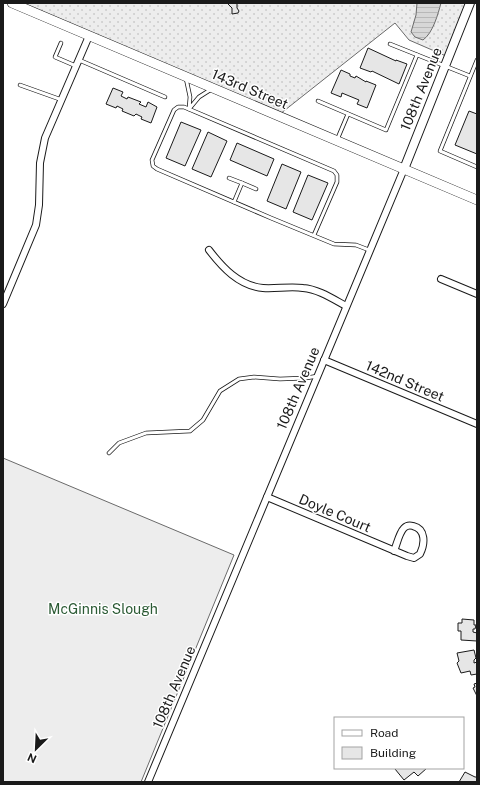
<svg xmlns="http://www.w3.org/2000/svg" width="480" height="785" viewBox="0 0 480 785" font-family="'Public Sans',sans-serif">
<defs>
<pattern id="grass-dots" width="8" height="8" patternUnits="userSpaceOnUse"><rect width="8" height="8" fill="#ededed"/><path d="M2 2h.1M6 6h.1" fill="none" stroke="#cbcbcb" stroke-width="1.8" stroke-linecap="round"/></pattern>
<pattern id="water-rules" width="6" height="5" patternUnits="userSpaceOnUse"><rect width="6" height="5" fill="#d7d7d7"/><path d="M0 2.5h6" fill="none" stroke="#b8b8b8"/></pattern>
</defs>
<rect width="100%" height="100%" fill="#fff"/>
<polygon fill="url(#grass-dots)" stroke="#6a6a6a" points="21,3 468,3 446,56 409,40 395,23 280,114"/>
<polygon fill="#ededed" stroke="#6a6a6a" points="3,458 234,555 141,782 3,782"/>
<path fill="url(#water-rules)" stroke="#6a6a6a" d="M417,3H441C438,14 433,33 423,40L415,37L411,32L416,15Z"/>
<g fill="#e6e6e6" stroke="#1a1a1a">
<polygon points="227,3 237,3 237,8 239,11 238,13 232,14 232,8"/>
<polygon points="368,48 396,61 396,60 407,64 399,84 372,71 371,72 360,68"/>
<polygon points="341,70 350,74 350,76 355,78 356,76 366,82 366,81 376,85 367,108 357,104 359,100 342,93 341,97 331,93"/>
<polygon points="113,88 123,92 121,96 127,99 128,97 141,102 139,104 146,107 148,102 157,107 151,123 141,119 142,117 136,114 134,116 122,111 123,109 117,106 116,108 106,104"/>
<polygon points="469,111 477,114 477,154 455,145"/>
<polygon points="181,122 201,130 185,166 166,158"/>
<polygon points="208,132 227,141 211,177 192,169"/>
<polygon points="237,143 274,159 267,176 230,160"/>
<polygon points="282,164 301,172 286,209 267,201"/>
<polygon points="308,175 328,183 312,220 293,212"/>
<polygon points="462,619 474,620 474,625 476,625 475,629 473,629 473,632 477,633 477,641 461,640 461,631 458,631 458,623 462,623"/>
<polygon points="474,650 476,658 474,660 474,663 477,662 477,674 471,675 470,671 461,673 457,663 459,661 457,653"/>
<polygon points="477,683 477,696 473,688 475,687 474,684"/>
<polygon points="396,768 427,768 418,776 414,772 404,780 395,769"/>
<polygon points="465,772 475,777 477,777 477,782 459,782"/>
</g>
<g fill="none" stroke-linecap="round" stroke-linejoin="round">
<g stroke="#1a1a1a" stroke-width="4.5">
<g id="service">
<polyline points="61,43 55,57 76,66"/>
<polyline points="390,44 470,76"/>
<polyline points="79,60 165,97"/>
<polyline points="477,60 440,151 477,167"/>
<polyline points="186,78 190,97 189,109 199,97 210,90"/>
<polyline points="20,85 62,100"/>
<polyline points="318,101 386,130 417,55"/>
<polyline points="337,140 348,114"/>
<polyline points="229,178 242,183"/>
<polyline points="234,202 242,183 256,189"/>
<polyline points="314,235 337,182 337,175 334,171 184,107 178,107 174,110 152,160 153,166 157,169 271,218 334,244 356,245 369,250"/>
<polyline points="109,453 119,443 146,433 190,431 203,420 220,391 239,379 254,377 280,379 306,378 318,376"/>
</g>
</g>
<g stroke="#1a1a1a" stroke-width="8">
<g id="minor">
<path d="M209,250C222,267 239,286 263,288C276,289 290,286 303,288C318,289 333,299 346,306"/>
<polyline points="441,279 477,294"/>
<polyline points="3,304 36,225 39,205 40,163 45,138 89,36"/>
<polyline points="324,360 477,424"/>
<path d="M267,497L407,556L414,558L420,554C425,544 426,529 413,526C410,525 407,525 404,528C399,533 397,544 394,551"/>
<polyline points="148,782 404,169"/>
</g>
</g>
<g stroke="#1a1a1a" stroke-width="10">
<polyline id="tertiary" points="404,169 470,3"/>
</g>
<g stroke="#1a1a1a" stroke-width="10">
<polyline id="secondary" points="12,3 477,200"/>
</g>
<use href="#service" stroke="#fff" stroke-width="3"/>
<use href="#minor" stroke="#fff" stroke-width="6"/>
<use href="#tertiary" stroke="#fff" stroke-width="8"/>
<use href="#secondary" stroke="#fff" stroke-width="9"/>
</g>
<g text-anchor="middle" stroke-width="3" stroke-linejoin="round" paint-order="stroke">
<g font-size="14" fill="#1a1a1a" stroke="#fff">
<text transform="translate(250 89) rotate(23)" y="5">143rd Street</text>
<text transform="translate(421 89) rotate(-68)" y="5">108th Avenue</text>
<text transform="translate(405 381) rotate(23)" y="5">142nd Street</text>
<text transform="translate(298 388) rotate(-67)" y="5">108th Avenue</text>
<text transform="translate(335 513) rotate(23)" y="5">Doyle Court</text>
<text transform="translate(174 687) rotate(-67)" y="5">108th Avenue</text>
</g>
<g font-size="14" fill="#2b5a34" stroke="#fff">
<text x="103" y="614">McGinnis Slough</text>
</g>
</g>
<rect width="480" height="785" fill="none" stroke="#1a1a1a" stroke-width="8"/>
<rect x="334" y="717" width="130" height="52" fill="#ffffff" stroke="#a3a3a3"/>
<rect x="342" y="730" width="20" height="6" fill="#ffffff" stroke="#a3a3a3"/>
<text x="370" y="737" font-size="12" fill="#1a1a1a">Road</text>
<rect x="342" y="747" width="20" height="12" fill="#e6e6e6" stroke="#a3a3a3"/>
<text x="370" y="757" font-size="12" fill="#1a1a1a">Building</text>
<g transform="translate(36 749) rotate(204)" stroke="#ffffff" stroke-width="3" paint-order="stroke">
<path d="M0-3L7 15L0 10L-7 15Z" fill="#1a1a1a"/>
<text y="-6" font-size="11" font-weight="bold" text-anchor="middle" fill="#1a1a1a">N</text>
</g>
</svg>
